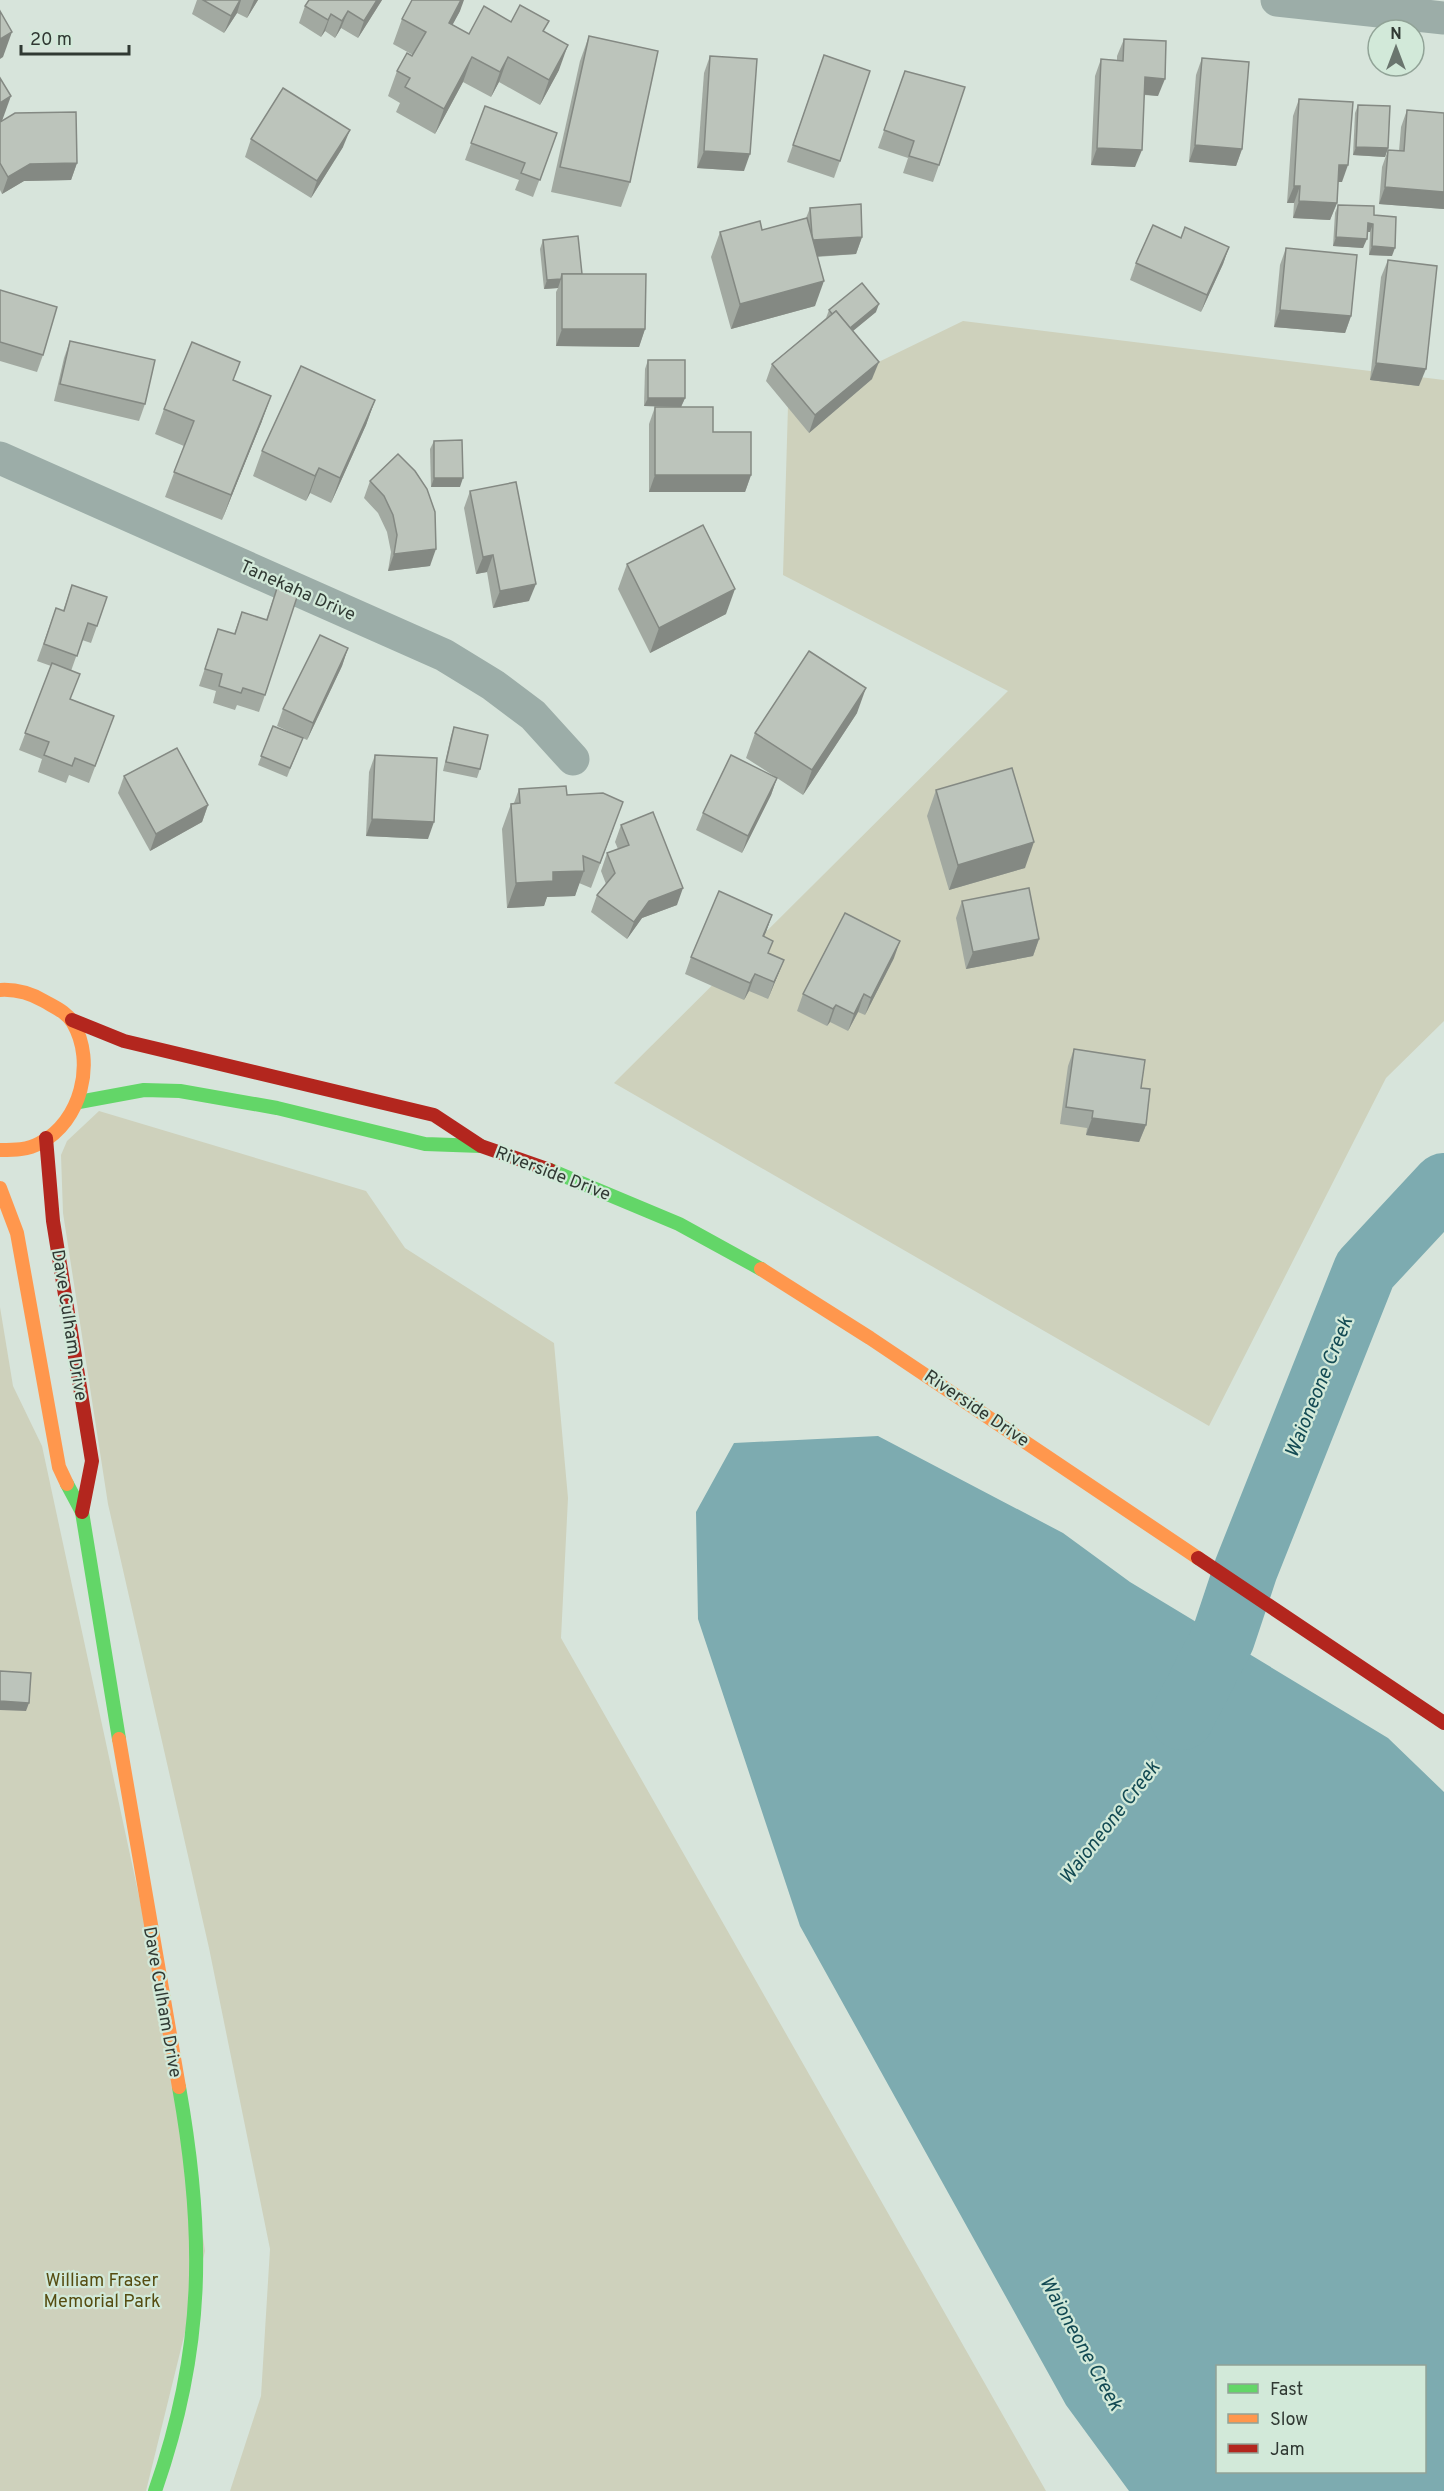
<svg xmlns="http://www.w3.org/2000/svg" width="1444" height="2491" viewBox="0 0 1444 2491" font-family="Overpass,sans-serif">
<rect width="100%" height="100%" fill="#d7e4db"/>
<g fill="#ced1bc">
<polygon points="963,321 1444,380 1444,1021 1386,1078 1209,1426 614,1083 1008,691 783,575 788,406"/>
<polygon points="99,1111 366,1191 405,1248 554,1343 568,1498 561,1638 1046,2491 230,2491 261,2396 270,2249 209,1948 108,1504 63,1213 61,1155 67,1141"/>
<polygon points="0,1307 13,1386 42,1446 182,2096 205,2251 146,2491 0,2491"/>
</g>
<path fill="#7dabb0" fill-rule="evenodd" d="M878,1436L1063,1533L1130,1582L1388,1738L1444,1792V2491H1129L1066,2405L800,1926L698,1619L696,1512L734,1443ZM1218,2366H1424V2472H1218Z"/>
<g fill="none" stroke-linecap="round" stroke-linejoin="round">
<polyline stroke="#7dabb0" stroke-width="64" points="1182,1718 1223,1638 1246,1569 1365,1270 1444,1185"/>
<g stroke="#9cada8" stroke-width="33">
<polyline points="1277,0 1444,18"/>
<polyline points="0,458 444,655 493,685 533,715 573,759"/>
</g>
<g stroke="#63d668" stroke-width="14">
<polyline points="79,1102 144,1090 180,1091 277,1108 425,1144 481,1146"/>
<polyline points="550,1170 679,1224 761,1269"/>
<polyline points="67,1484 82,1512 119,1739"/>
<path d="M155,2491C205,2349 205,2233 179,2087"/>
</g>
<g stroke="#ff974d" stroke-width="14">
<path d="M0,990C16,989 30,993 44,1001C54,1007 67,1012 73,1023C96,1062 81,1122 40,1143C28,1150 14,1150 0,1150"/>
<polyline points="0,1188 17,1233 59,1467 67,1484"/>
<polyline points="761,1269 870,1338 1198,1558"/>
<polyline points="119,1739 179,2087"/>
</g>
<g stroke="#b3261e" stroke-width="14">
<polyline points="72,1020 124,1041 434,1115 481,1146 550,1170"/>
<polyline points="46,1138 53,1221 92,1461 82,1512"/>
<polyline points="1198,1558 1444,1723"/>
</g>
</g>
<g fill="#a2a9a1">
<polygon points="197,0 258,0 247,18 237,13 224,33 192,14"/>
<polygon points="309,0 382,0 358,38 341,28 335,38 325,31 321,37 299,23 305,6"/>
<polygon points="460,11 452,25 469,34 511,22 545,32 559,70 540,105 499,82 491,97 463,82 435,134 396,112 400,103 388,96 397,71 413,55 393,44 402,19"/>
<polygon points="589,36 630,182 621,207 551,192 580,61"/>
<polygon points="1124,39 1158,96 1144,95 1135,167 1091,165 1095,76 1101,59 1117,60 1117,56"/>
<polygon points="824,55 840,161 834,178 787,162"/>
<polygon points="710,56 744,171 697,168 704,73"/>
<polygon points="1202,58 1242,149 1236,166 1189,162 1196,75"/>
<polygon points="905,71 939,165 933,182 903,173 908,158 878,148"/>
<polygon points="0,78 2,121 77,163 71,180 24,181 2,194 0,190"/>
<polygon points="1299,99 1342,182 1338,182 1337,203 1330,220 1293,218 1294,203 1287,203 1293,116"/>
<polygon points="1358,105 1388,148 1385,157 1353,155 1355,113"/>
<polygon points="485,106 557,133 533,197 515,190 519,180 465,160"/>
<polygon points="1407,110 1444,113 1444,209 1379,204 1382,167 1388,150 1399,151 1401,127"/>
<polygon points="251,139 343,147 311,198 245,157"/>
<polygon points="1338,205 1374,215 1392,256 1369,255 1370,232 1367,232 1363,248 1333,246 1335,213"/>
<polygon points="810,208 862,237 856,254 817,257 815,306 731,329 711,257 720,232 762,230 806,218"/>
<polygon points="1181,238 1229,247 1223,264 1201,312 1130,280 1136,263"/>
<polygon points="543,240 645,329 639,347 556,346 556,292 558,288 544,289 540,249"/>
<polygon points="1286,248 1351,316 1345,333 1274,327 1280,265"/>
<polygon points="1388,260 1419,386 1370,380 1381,277"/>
<polygon points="0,290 43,355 37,372 0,361"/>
<polygon points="829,310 876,312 853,331 872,379 809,433 766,381 772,364 826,318"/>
<polygon points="70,341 145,404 139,421 54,401 64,358"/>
<polygon points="648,360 685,398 681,407 644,406 645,369"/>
<polygon points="234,380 262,421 222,520 165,497 184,446 155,434 164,409"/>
<polygon points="375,400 366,425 331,503 310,493 306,501 253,476 262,451"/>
<polygon points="655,407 713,432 751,475 745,492 649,492 649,424"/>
<polygon points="434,441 460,487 431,487 430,449"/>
<polygon points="370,481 435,512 430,566 388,571 391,552 387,532 378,513 364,498"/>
<polygon points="470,491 529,601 493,608 487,572 476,574 464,508"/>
<polygon points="627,564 726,614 650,653 618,589"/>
<polygon points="72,585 97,626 91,643 82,640 71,671 70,699 114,716 89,783 69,775 66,783 38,772 42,759 19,750 51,666 37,661 56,608 63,611"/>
<polygon points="278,585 265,695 259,712 237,705 235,710 213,703 216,691 199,686 218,629 234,634 242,612 266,620"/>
<polygon points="348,648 342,666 307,740 277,726 283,709"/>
<polygon points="857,713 803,795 777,778 771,795 742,853 696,830 703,813 774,776 746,758 755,733"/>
<polygon points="273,726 303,738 287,777 258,765"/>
<polygon points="454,727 480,769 477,778 443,771 451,736"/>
<polygon points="375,755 428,839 366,836 369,772"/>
<polygon points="124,776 208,805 202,822 150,851 118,793"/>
<polygon points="519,789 567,795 614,827 591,888 579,883 575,896 547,897 544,906 507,908 502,829 511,804 514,803"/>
<polygon points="936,790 1025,868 949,890 927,816"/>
<polygon points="621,825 677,905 642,918 627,939 591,912 597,895 606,884 601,871 607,853 618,849 615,842"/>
<polygon points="962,901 1039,939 1033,956 966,969 956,918"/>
<polygon points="772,915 764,937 769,954 784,960 777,977 768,999 749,991 744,1000 685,974 691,957"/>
<polygon points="894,958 865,1015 858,1012 848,1031 830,1022 827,1026 797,1011 803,994"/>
<polygon points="1074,1049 1141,1088 1146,1125 1139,1142 1086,1135 1087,1128 1060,1124 1068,1066"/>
</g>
<g fill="#848983">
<polygon points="240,0 241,0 237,13 224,33 231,16"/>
<polygon points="254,0 258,0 247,18"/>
<polygon points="377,0 382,0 358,38 364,21"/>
<polygon points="461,0 464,0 460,11 440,48 449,23"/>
<polygon points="348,11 341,28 335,38 342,21"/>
<polygon points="331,14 325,31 321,37 328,20"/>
<polygon points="12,32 3,57 0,59 0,39"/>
<polygon points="568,45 559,70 540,105 549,80"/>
<polygon points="472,57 463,82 435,134 444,109"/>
<polygon points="508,57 499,82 491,97 500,72"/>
<polygon points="1145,77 1165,79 1158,96 1139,94"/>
<polygon points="11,96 2,121 0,122 0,103"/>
<polygon points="350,130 343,147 311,198 317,181"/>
<polygon points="1195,145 1242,149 1236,166 1189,162"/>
<polygon points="1356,147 1388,148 1385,157 1353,155"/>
<polygon points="1097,148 1142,150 1135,167 1091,165"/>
<polygon points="704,151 750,154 744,171 697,168"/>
<polygon points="77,163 71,180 24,181 2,194 8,177 30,164"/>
<polygon points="1339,165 1348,165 1342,182 1333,182"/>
<polygon points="1294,186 1300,186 1294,203 1287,203"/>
<polygon points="1385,187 1444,192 1444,209 1379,204"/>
<polygon points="1299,201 1337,203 1330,220 1293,218"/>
<polygon points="1368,223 1373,224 1370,232 1364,232"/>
<polygon points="862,237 856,254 806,257 812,240"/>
<polygon points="1336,237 1367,239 1363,248 1333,246"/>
<polygon points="1372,246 1395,248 1392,256 1369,255"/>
<polygon points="1229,247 1223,264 1201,312 1207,295"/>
<polygon points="561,279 558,288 544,289 547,280"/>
<polygon points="824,281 815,306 731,329 740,304"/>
<polygon points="879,304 876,312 843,339 846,331"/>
<polygon points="1280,310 1351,316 1345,333 1274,327"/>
<polygon points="562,329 645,329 639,347 556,346"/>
<polygon points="879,362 872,379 809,433 815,415"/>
<polygon points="1376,363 1426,369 1419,386 1370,380"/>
<polygon points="271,396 262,421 222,520 231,495"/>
<polygon points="648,398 685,398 681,407 644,406"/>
<polygon points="375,400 366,425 331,503 340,478"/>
<polygon points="319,468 310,493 306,501 315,476"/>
<polygon points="655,475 751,475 745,492 649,492"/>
<polygon points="434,478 463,478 460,487 431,487"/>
<polygon points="436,549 430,566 388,571 394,554"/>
<polygon points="493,555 487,572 476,574 483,557"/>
<polygon points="536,584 529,601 493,608 500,591"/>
<polygon points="735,589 726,614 650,653 659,628"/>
<polygon points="348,648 342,666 307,740 313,723"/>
<polygon points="866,688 857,713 803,795 812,770"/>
<polygon points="777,778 771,795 742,853 748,836"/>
<polygon points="208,805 202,822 150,851 156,834"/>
<polygon points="372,819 434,822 428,839 366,836"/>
<polygon points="1034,842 1025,868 949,890 958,865"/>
<polygon points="584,871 575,896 547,897 544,906 507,908 516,883 553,872"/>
<polygon points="683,888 677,905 642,918 627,939 634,922 649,901"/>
<polygon points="772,915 766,932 756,953 763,936"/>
<polygon points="1039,939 1033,956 966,969 973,952"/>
<polygon points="900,941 894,958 865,1015 871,998"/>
<polygon points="784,960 777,977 768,999 774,982"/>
<polygon points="755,974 749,991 744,1000 750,983"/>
<polygon points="864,994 858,1012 848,1031 854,1014"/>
<polygon points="836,1005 830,1022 827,1026 833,1009"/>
<polygon points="1092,1118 1146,1125 1139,1142 1086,1135"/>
<polygon points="0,1701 29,1703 26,1711 0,1710"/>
</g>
<g fill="#bcc4bb" stroke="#848983" stroke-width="1.5">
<polygon points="203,0 240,0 231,16"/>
<polygon points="309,0 377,0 364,21 348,11 342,21 331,14 328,20 305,6"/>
<polygon points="412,0 461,0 449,23 469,34 484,6 511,22 520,5 549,21 543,31 568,45 549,80 508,57 500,72 472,57 444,109 405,87 410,78 397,71 407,53 412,56 426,32 402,19"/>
<polygon points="0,11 12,32 0,39"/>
<polygon points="589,36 658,51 630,182 560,167"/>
<polygon points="1124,39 1166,41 1165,79 1145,77 1142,150 1097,148 1101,59 1123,61"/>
<polygon points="824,55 870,71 840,161 793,145"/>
<polygon points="710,56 757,59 750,154 704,151"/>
<polygon points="1202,58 1249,62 1242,149 1195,145"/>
<polygon points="905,71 965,87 939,165 909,156 914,141 884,130"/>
<polygon points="0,78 11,96 0,103"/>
<polygon points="283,88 350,130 317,181 251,139"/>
<polygon points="1299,99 1353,102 1348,165 1339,165 1337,203 1299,201 1300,186 1294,186"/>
<polygon points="1358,105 1390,106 1388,148 1356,147"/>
<polygon points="485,106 557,133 540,180 521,173 525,163 471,143"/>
<polygon points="1407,110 1444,113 1444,192 1385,187 1388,150 1404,151"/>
<polygon points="76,112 77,163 30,164 8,177 0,163 0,122 15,113"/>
<polygon points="861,204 862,237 813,240 812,235 810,208"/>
<polygon points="1338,205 1374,206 1374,215 1396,217 1395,248 1372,246 1373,224 1368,223 1367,239 1336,237"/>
<polygon points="807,218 824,281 740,304 720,232 760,221 762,230"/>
<polygon points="1153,225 1181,238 1185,227 1229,247 1207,295 1136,263"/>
<polygon points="578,236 582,274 562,274 561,279 547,280 543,240"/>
<polygon points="1286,248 1357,255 1351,316 1280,310"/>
<polygon points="1388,260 1437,266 1426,369 1376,363"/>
<polygon points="562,274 646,274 645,329 562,329"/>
<polygon points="862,283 879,304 850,328 836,311 832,314 829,310"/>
<polygon points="0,290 57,307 43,355 0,342"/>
<polygon points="836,311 879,362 815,415 772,364"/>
<polygon points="70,341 155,360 145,404 60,384"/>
<polygon points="192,342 240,362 233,380 271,396 231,495 174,472 194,421 164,409"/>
<rect x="648" y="360" width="37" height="38"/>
<polygon points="301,366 375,400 340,478 319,468 315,476 262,451"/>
<polygon points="655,407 713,407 713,432 751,432 751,475 655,475"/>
<polygon points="462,440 463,478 434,478 434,441"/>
<polygon points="398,454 415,471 427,489 435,512 436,549 394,554 397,535 393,515 384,496 370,481"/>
<polygon points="516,482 536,584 500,591 493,555 483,557 470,491"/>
<polygon points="703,525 735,589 659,628 627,564"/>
<polygon points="72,585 107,597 97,626 88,623 77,656 44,644 56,608 64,611"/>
<polygon points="278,585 299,591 265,695 243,688 241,693 219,686 222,674 205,669 218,629 235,634 242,612 267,620"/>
<polygon points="320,635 348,648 313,723 283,709"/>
<polygon points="809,651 866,688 812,770 755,733"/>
<polygon points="52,663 80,674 70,699 114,716 95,766 75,758 72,766 44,755 49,742 25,733"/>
<polygon points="273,726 303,738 290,768 261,756"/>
<polygon points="454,727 488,735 480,769 446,762"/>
<polygon points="177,748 208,805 156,834 124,776"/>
<polygon points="375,755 437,758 434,822 372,819"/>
<polygon points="731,755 777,778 748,836 703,813"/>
<polygon points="1012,768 1034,842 958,865 936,790"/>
<polygon points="566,786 567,795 603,793 623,802 600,863 583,856 584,871 553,872 553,881 516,883 511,804 520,803 519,789"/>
<polygon points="653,812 683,888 649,901 634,922 597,895 615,873 607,853 629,845 621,825"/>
<polygon points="1029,888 1039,939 973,952 962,901"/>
<polygon points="719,891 772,915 763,936 773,941 768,953 784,960 774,982 755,974 750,983 691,957"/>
<polygon points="845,913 900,941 871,998 864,994 854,1014 836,1005 833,1009 803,994"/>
<polygon points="1074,1049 1145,1060 1141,1088 1150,1089 1146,1125 1092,1118 1093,1111 1066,1107"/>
<polygon points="0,1671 31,1673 29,1703 0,1701"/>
</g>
<g text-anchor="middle" stroke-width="4.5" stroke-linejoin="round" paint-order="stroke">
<g font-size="18" fill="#303933" stroke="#d2e9d9">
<text transform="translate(298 590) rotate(24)" y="6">Tanekaha Drive</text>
<text transform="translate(553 1173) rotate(21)" y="6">Riverside Drive</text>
<text transform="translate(70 1325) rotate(81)" y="6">Dave Culham Drive</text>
<text transform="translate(977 1408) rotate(34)" y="6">Riverside Drive</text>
<text transform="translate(163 2002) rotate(80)" y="6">Dave Culham Drive</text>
</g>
<g font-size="18" fill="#554c11" stroke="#d2e9d9">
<text x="102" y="2286">William Fraser<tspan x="102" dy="21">Memorial Park</tspan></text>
</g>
<g font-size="20" font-style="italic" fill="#134a53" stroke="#d2e9d9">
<text transform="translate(1318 1387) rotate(-68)" y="7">Waioneone Creek</text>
<text transform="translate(1109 1822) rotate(-52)" y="7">Waioneone Creek</text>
<text transform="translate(1082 2343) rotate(61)" y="7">Waioneone Creek</text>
</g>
</g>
<rect x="1216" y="2365" width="210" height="108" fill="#d2e9d9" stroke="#91a397" stroke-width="1.5"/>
<rect x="1228" y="2384" width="30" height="9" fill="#63d668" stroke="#91a397" stroke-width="1.5"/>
<text x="1270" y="2395" font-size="18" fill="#303933">Fast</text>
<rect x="1228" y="2414" width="30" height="9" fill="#ff974d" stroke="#91a397" stroke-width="1.5"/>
<text x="1270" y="2425" font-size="18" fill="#303933">Slow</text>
<rect x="1228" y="2444" width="30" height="9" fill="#b3261e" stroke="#91a397" stroke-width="1.5"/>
<text x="1270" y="2455" font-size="18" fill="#303933">Jam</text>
<g transform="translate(1396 48)"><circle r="28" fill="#d2e9d9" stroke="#91a397" stroke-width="1.5"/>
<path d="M0-4.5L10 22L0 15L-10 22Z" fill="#6a756e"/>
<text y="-9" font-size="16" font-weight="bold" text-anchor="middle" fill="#303933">N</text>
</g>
<path d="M21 45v9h108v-9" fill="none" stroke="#303933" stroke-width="3"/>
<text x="30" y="45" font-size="18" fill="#303933" stroke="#d2e9d9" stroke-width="4.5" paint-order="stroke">20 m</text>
</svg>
